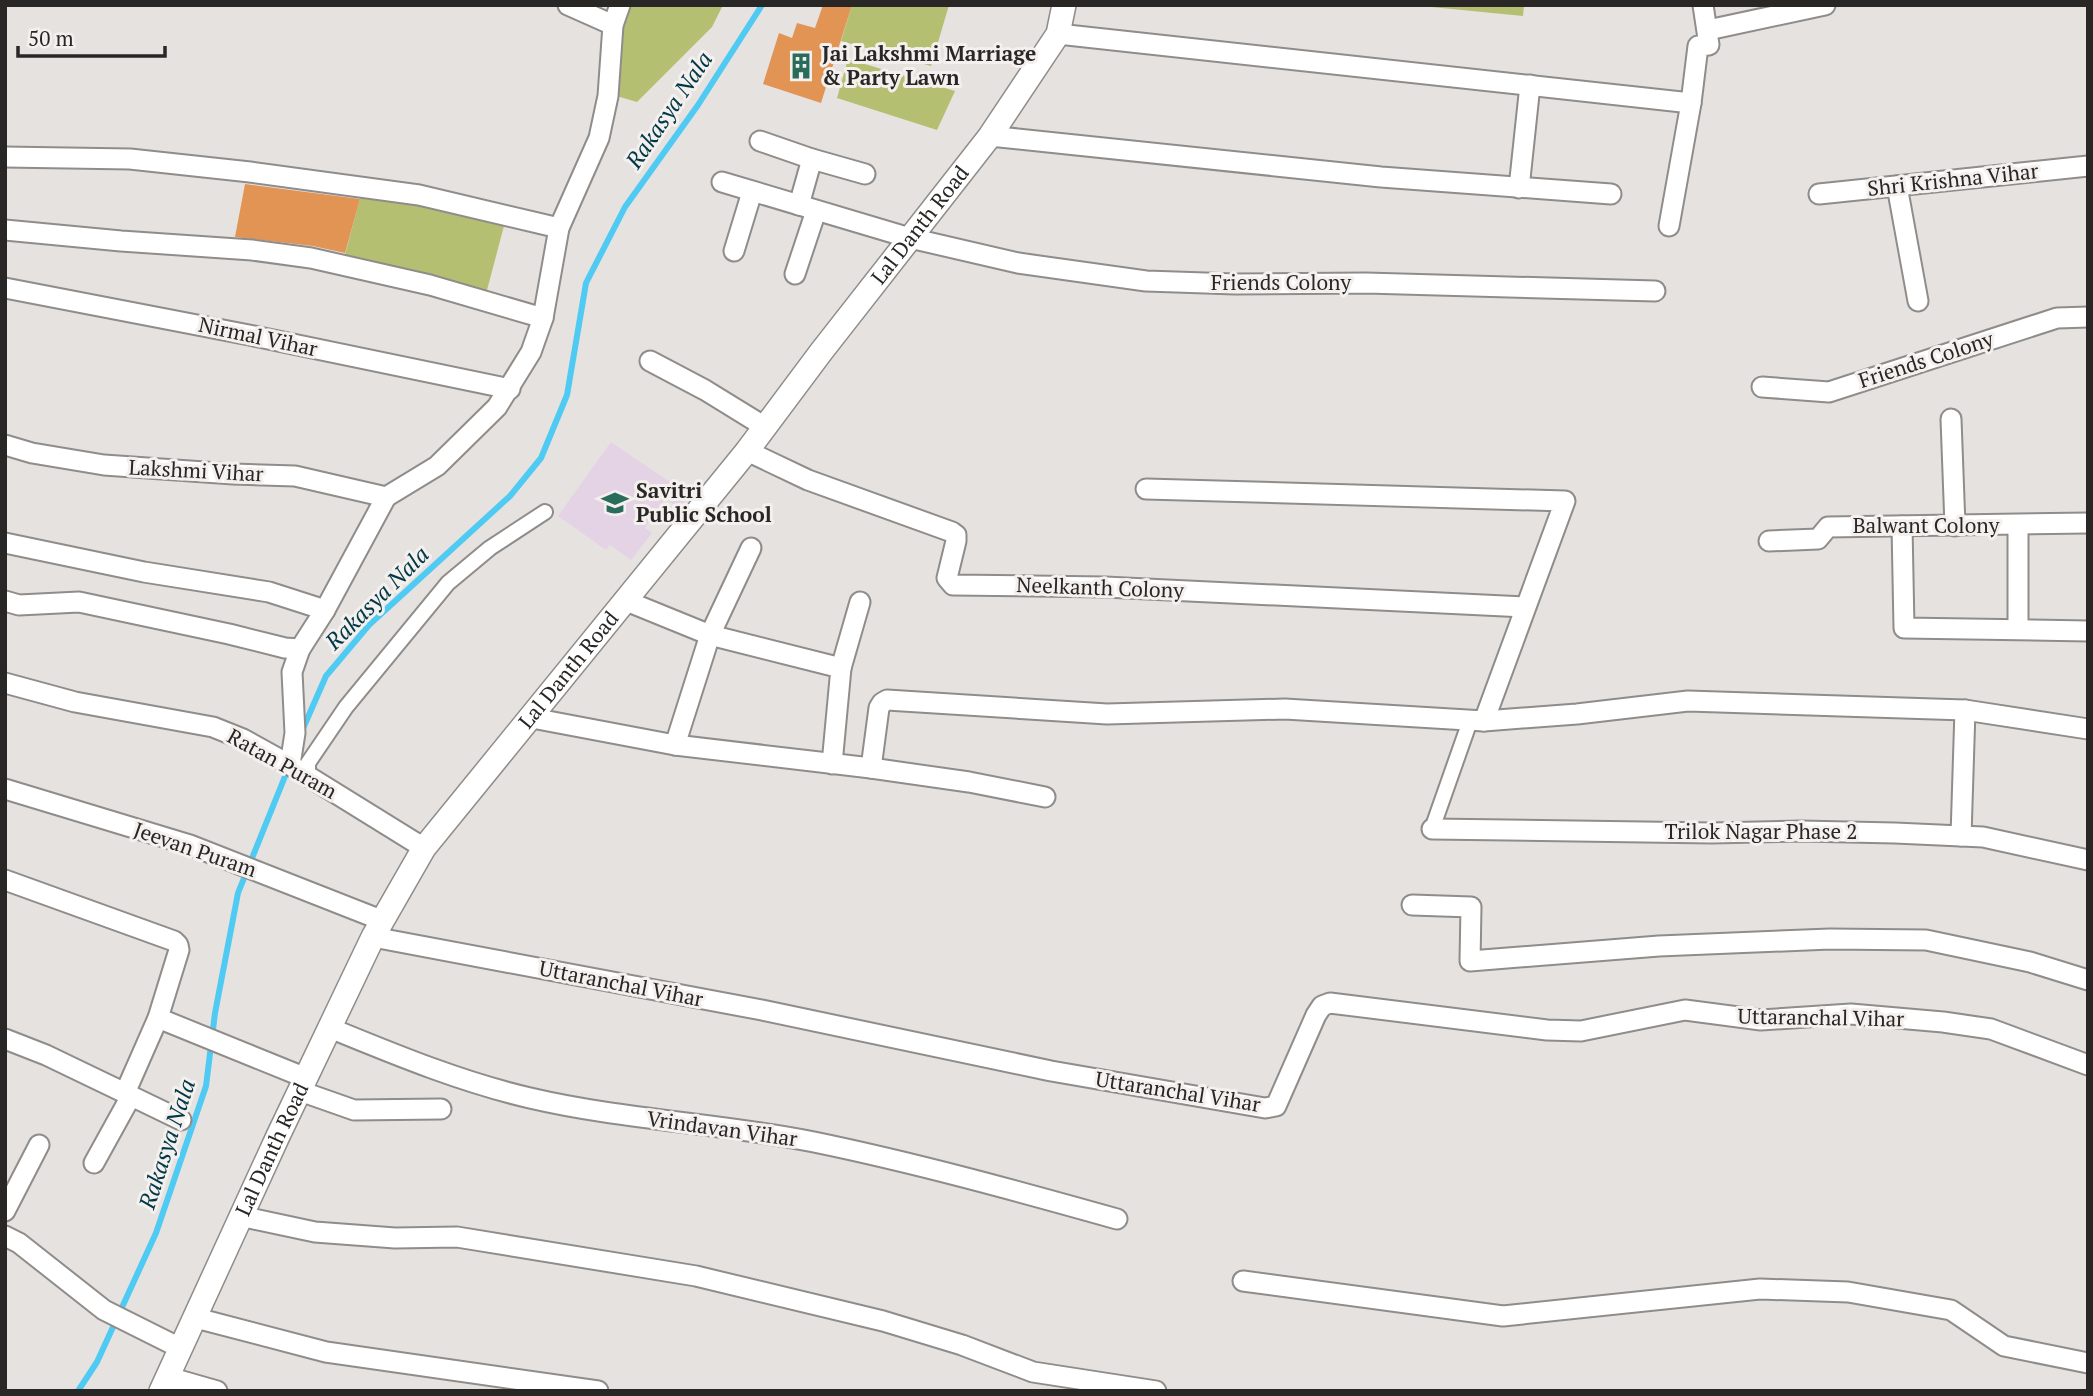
<svg xmlns="http://www.w3.org/2000/svg" width="2093" height="1396" viewBox="0 0 2093 1396" font-family="'PT Serif',serif">
<rect width="100%" height="100%" fill="#e6e2e0"/>
<polygon fill="#e4d3e5" points="611,442 690,496 679,508 665,499 645,528 652,533 631,560 610,545 606,550 558,516"/>
<g fill="#b5bf71">
<polygon points="628,5 723,5 712,27 637,102 613,95 618,40"/>
<polygon points="852,5 949,5 931,66 841,41"/>
<polygon points="1411,5 1524,5 1523,16"/>
<polygon points="848,59 955,91 937,130 837,98"/>
<polygon points="361,195 429,203 505,222 486,294 344,258"/>
</g>
<g fill="none" stroke-linecap="round" stroke-linejoin="round">
<g stroke="#4fcaf3" stroke-width="6">
<polyline points="301,733 326,676 369,625 510,496 541,458 567,395 586,283 625,207 698,105 762,5"/>
<polyline points="78,1391 97,1362 156,1233 206,1086 215,1013 238,893 288,769"/>
</g>
</g>
<g fill="#e19454">
<polygon points="823,5 852,5 821,103 763,84 779,33 792,38 797,23 815,28"/>
<polygon points="245,184 360,199 345,253 313,246 235,237"/>
</g>
<g fill="none" stroke-linecap="round" stroke-linejoin="round">
<g stroke="#8f8c89" stroke-width="18">
<g id="pedestrian">
<polyline points="308,776 308,763 346,707 448,583 490,548 545,512"/>
<polyline points="1432,829 1470,721"/>
</g>
</g>
<g stroke="#8f8c89" stroke-width="23">
<g id="minor">
<polyline points="568,5 613,25"/>
<polyline points="1708,30 1825,5"/>
<polyline points="1058,34 1691,103"/>
<polyline points="990,136 1381,177 1611,194"/>
<polyline points="760,141 812,159"/>
<polyline points="5,157 130,159 250,172 419,195 559,228"/>
<polyline points="722,182 910,238 1018,263 1146,281 1235,284 1366,283 1655,291"/>
<polyline points="1897,186 1918,301"/>
<polyline points="1519,188 1530,85"/>
<polyline points="1819,194 2088,166"/>
<polyline points="799,205 812,159 865,174"/>
<polyline points="1669,226 1691,103 1698,46 1709,45 1703,5"/>
<polyline points="5,230 121,241 252,250 311,258 430,285 543,318"/>
<polyline points="734,251 752,192"/>
<polyline points="795,274 816,211"/>
<polyline points="5,288 249,335 510,389"/>
<polyline points="650,361 705,390 765,427"/>
<polyline points="1762,387 1829,392 2057,318 2088,317"/>
<polyline points="1951,419 1955,526"/>
<polyline points="5,445 32,453 104,465 233,474 295,476 386,497"/>
<polyline points="747,451 808,480 952,532 956,535 956,541 947,578 953,585 1105,587 1525,607"/>
<polyline points="1146,489 1565,501 1484,721"/>
<polyline points="1902,526 1904,628 2088,631"/>
<polyline points="2018,526 2018,629"/>
<polyline points="1769,541 1818,539 1828,527 2088,523"/>
<polyline points="5,543 144,572 269,592 325,610"/>
<polyline points="624,600 710,635 841,668 832,764"/>
<polyline points="5,601 19,605 79,602 229,634 285,648 300,649"/>
<polyline points="841,668 860,602"/>
<polyline points="5,683 75,702 213,727 243,739 290,765 424,848"/>
<polyline points="532,718 675,745 871,768 969,782 1045,797"/>
<polyline points="675,745 710,635 751,548"/>
<polyline points="290,765 295,733 292,672 300,649 325,610 386,497 437,466 497,407 531,352 543,318 559,228 599,138 608,96 613,25 620,5"/>
<polyline points="871,768 879,708 882,703 887,700 1107,714 1285,709 1484,721 1577,714 1688,701 1965,710 2088,729"/>
<polyline points="5,789 190,845 381,920"/>
<polyline points="1432,829 1712,833 1801,831 1895,833 1983,837 2088,860"/>
<polyline points="1961,836 1965,710"/>
<polyline points="5,880 174,941 178,945 179,950 158,1018 125,1093 46,1055 5,1039"/>
<polyline points="1412,905 1471,907 1470,961 1659,946 1830,939 1926,940 2030,962 2088,980"/>
<polyline points="373,937 762,1010 1051,1071 1265,1108 1276,1106 1316,1015 1322,1006 1330,1003 1547,1030 1581,1031 1685,1010 1761,1020 1851,1014 1943,1022 1991,1029 2088,1065"/>
<polyline points="158,1018 306,1078"/>
<path d="M330,1028C396,1055 461,1082 530,1098C624,1120 720,1123 814,1142C916,1163 1017,1191 1117,1219"/>
<polyline points="300,1091 354,1110 441,1109"/>
<polyline points="125,1093 181,1120"/>
<polyline points="94,1163 131,1096"/>
<polyline points="5,1211 39,1145"/>
<polyline points="240,1216 315,1232 395,1238 457,1237 696,1276 883,1321 962,1345 1033,1372 1156,1391"/>
<polyline points="5,1236 19,1243 104,1310 180,1348"/>
<polyline points="1243,1281 1503,1316 1760,1289 1848,1292 1951,1310 2004,1346 2088,1363"/>
<polyline points="196,1318 326,1352 598,1391"/>
<polyline points="168,1377 217,1391"/>
</g>
</g>
<g stroke="#8f8c89" stroke-width="26">
<g id="tertiary">
<path id="s1" d="M161,1391L278,1136L373,937L424,848L747,451L821,352L990,136L1058,34L1064,5"/>
</g>
</g>
<use href="#pedestrian" stroke="#fff" stroke-width="14"/>
<use href="#minor" stroke="#fff" stroke-width="19"/>
<use href="#tertiary" stroke="#fff" stroke-width="23"/>
</g>
<defs>
<g id="building-bare" transform="scale(2.1)"><path d="M-4-6H4V6H1V3H-1V6H-4ZM-2.5-4.3h1.7v1.8h-1.7ZM.8-4.3h1.7v1.8H.8ZM-2.5-1h1.7V.8h-1.7ZM.8-1h1.7V.8H.8Z" fill="#2a6c5b" stroke="#f4f0ed" stroke-width="2.5" paint-order="stroke"/></g>
<g id="school-bare" transform="scale(2.1)"><path d="M0-5L7-2L0 1L-7-2ZM-4 1L0 2.5L4 1V4Q0 6-4 4Z" fill="#2a6c5b" stroke="#f4f0ed" stroke-width="2.5" paint-order="stroke"/></g>
</defs>
<g fill-rule="evenodd">
<use href="#building-bare" x="801" y="66"/>
<use href="#school-bare" x="615" y="503"/>
</g>
<g text-anchor="middle" stroke-width="6" stroke-linejoin="round" paint-order="stroke">
<g font-size="21" font-weight="bold" fill="#292726" stroke="#f4f0ed" text-anchor="start">
<text x="822" y="61">Jai Lakshmi Marriage<tspan x="822" dy="24">&amp; Party Lawn</tspan></text>
<text x="636" y="498">Savitri<tspan x="636" dy="24">Public School</tspan></text>
</g>
<g font-size="21" fill="#292726" stroke="#f4f0ed">
<text transform="translate(1953 180) rotate(-6)" y="7">Shri Krishna Vihar</text>
<text dy="7" stroke="none"><textPath href="#s1" startOffset="1400">Lal Danth Road</textPath></text>
<text x="1281" y="290">Friends Colony</text>
<text transform="translate(258 337) rotate(12)" y="7">Nirmal Vihar</text>
<text transform="translate(1926 360) rotate(-18)" y="7">Friends Colony</text>
<text transform="translate(196 471) rotate(3)" y="7">Lakshmi Vihar</text>
<text x="1926" y="533">Balwant Colony</text>
<text transform="translate(1100 588) rotate(2)" y="7">Neelkanth Colony</text>
<text dy="7" stroke="none"><textPath href="#s1" startOffset="833">Lal Danth Road</textPath></text>
<text transform="translate(282 764) rotate(29)" y="7">Ratan Puram</text>
<text x="1761" y="839">Trilok Nagar Phase 2</text>
<text transform="translate(195 850) rotate(19)" y="7">Jeevan Puram</text>
<text transform="translate(621 984) rotate(11)" y="7">Uttaranchal Vihar</text>
<text transform="translate(1821 1018) rotate(1)" y="7">Uttaranchal Vihar</text>
<text transform="translate(1178 1092) rotate(9)" y="7">Uttaranchal Vihar</text>
<text transform="translate(722 1129) rotate(8)" y="7">Vrindavan Vihar</text>
<text dy="7" stroke="none"><textPath href="#s1" startOffset="266">Lal Danth Road</textPath></text>
</g>
<g font-size="23" font-style="italic" fill="#003848" stroke="#f4f0ed">
<text transform="translate(669 110) rotate(-56)" y="8">Rakasya Nala</text>
<text transform="translate(377 598) rotate(-45)" y="8">Rakasya Nala</text>
<text transform="translate(167 1144) rotate(-72)" y="8">Rakasya Nala</text>
</g>
</g>
<rect width="2093" height="1396" fill="none" stroke="#292726" stroke-width="14"/>
<path d="M18 46v10h147v-10" fill="none" stroke="#292726" stroke-width="3.5"/>
<text x="28" y="46" font-size="21" fill="#292726" stroke="#f4f0ed" stroke-width="5" paint-order="stroke">50 m</text>
</svg>
